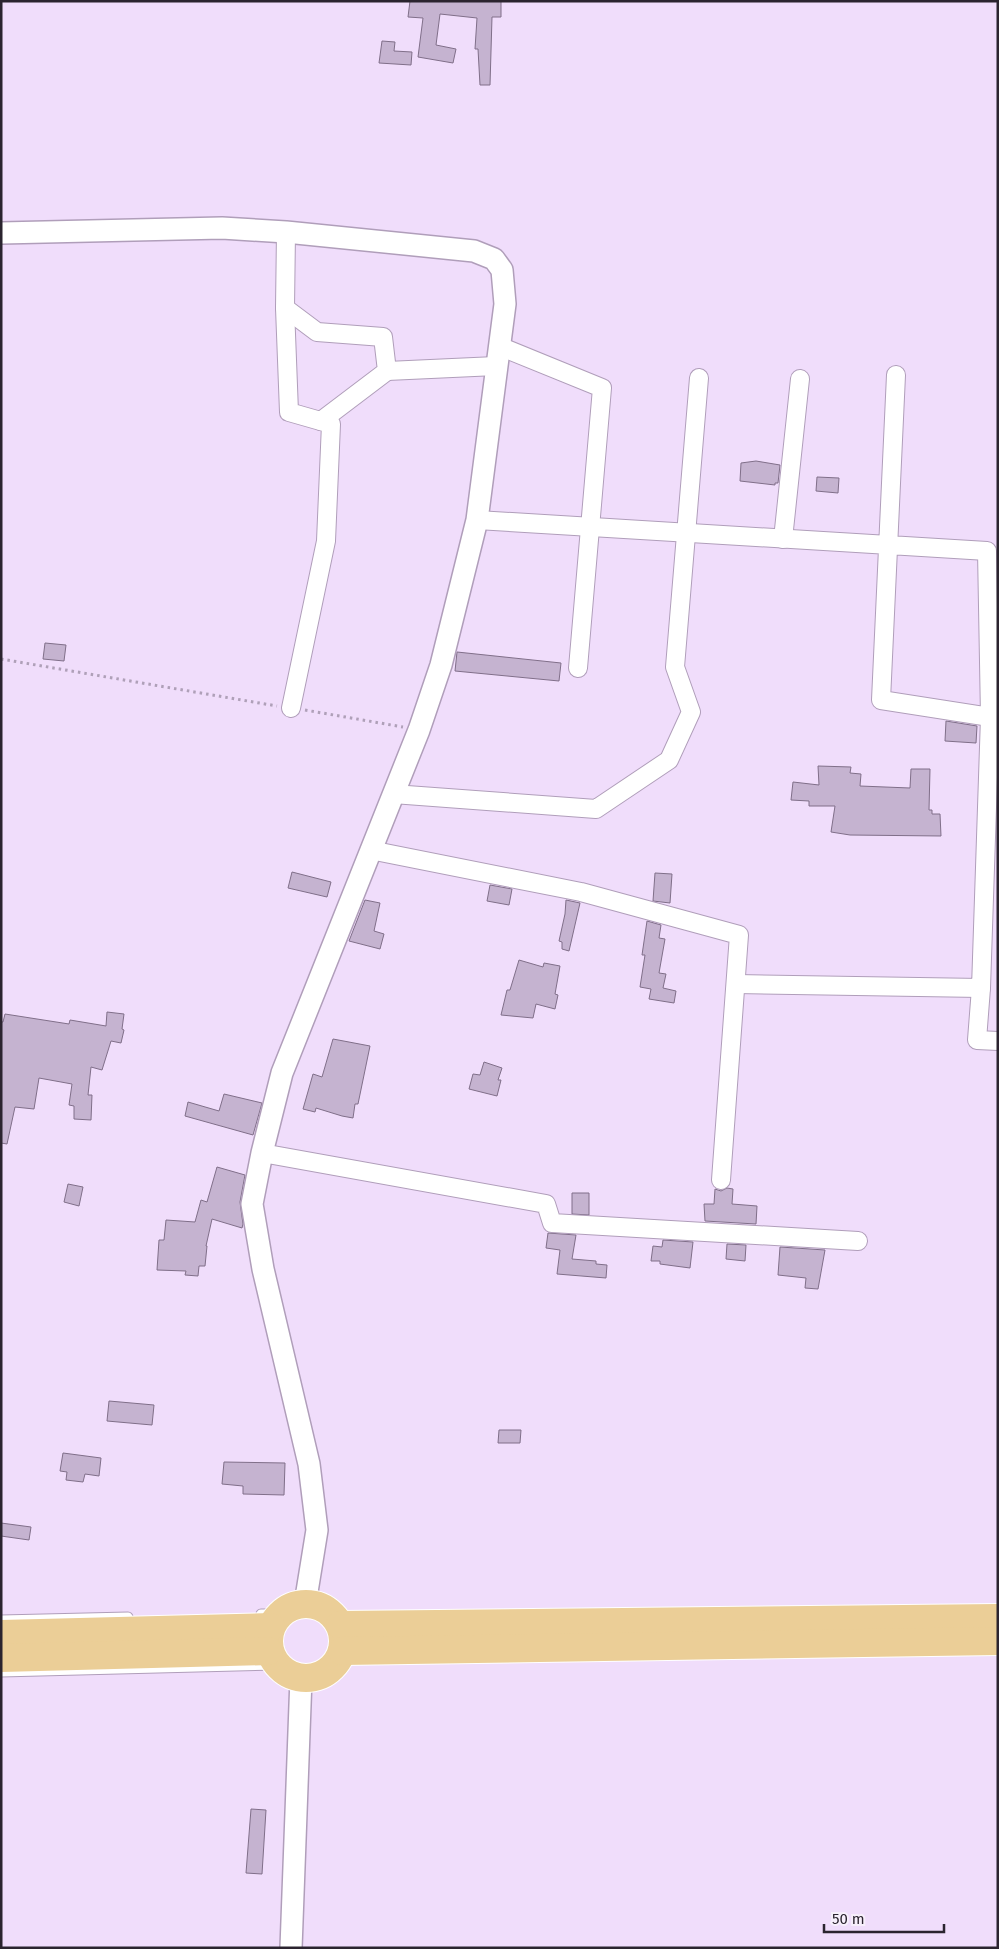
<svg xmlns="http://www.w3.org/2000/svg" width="999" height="1949" viewBox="0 0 999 1949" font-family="'Fira Sans',sans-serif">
<rect width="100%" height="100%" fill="#f0ddfb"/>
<g fill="#c5b3d0" stroke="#806f89">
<polygon points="410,1 501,1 501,17 492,17 490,85 480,85 478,49 475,49 477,18 440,14 436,45 456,49 453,63 418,57 423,18 408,17"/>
<polygon points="382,41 395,42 394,51 412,52 411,65 379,63"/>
<polygon points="756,461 780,465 778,483 775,483 775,485 740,481 741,463"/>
<polygon points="817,477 839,478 838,493 816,491"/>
<polygon points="45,643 66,645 64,661 43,659"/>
<polygon points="457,652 561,663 559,681 455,671"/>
<polygon points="946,721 977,726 976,743 945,741"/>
<polygon points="818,766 851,767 850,773 861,774 860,786 910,788 911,769 930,769 929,810 932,810 932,814 940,814 941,836 850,835 831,832 835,806 809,806 809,801 791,800 793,782 819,785"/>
<polygon points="292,872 331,882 327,897 288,888"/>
<polygon points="655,873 672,874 670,903 653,901"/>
<polygon points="490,885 512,889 509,905 487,901"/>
<polygon points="365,900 380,903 374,931 384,934 380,949 349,941"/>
<polygon points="566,900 580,903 569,951 562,949 562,942 559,941 565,914"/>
<polygon points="647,921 661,925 659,938 665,939 659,973 666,974 663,988 676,991 674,1003 649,999 651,989 640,987 645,955 642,955"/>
<polygon points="519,960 543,967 544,963 560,966 555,994 558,995 555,1009 536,1004 533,1018 501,1015 507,990 510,990"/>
<polygon points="107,1012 124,1014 122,1029 124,1030 121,1043 111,1041 102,1070 91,1067 88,1095 92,1095 91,1120 74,1119 74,1106 69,1105 72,1084 39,1078 34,1109 15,1107 7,1144 1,1143 1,1022 3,1022 5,1014 69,1024 70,1020 106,1026"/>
<polygon points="333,1039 370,1046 358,1104 355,1104 353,1118 342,1116 316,1108 315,1112 303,1109 313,1074 322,1077"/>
<polygon points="484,1062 502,1068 498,1080 501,1080 497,1096 469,1089 473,1074 480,1075"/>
<polygon points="224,1094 262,1103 253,1135 185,1116 188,1102 219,1111"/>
<polygon points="217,1167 245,1175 240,1202 243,1224 242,1228 212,1219 206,1246 207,1246 205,1266 199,1266 198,1276 185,1275 186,1271 157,1270 159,1240 164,1240 166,1220 195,1222 201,1200 207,1202"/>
<polygon points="68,1184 83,1187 79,1206 64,1202"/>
<polygon points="727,1188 733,1189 732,1204 757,1206 756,1224 705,1221 704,1204 714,1204 715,1189 721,1191"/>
<polygon points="572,1193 589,1193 589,1215 572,1214"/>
<polygon points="548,1233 576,1235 572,1259 596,1261 596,1264 607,1265 606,1278 557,1274 560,1250 546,1248"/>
<polygon points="663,1240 693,1242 690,1268 660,1264 660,1261 651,1261 653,1246 662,1247"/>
<polygon points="727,1244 746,1245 745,1261 726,1259"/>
<polygon points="780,1247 825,1250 818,1289 805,1288 806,1278 778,1275"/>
<polygon points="109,1401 154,1405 152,1425 107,1421"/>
<polygon points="499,1430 521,1430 520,1443 498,1443"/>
<polygon points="63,1453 101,1458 99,1476 85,1474 83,1482 66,1480 67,1472 60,1471"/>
<polygon points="224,1462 285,1463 284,1495 243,1494 243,1486 222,1484"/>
<polygon points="1,1523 31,1527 29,1540 1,1536"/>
<polygon points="251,1809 266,1810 262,1874 246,1873"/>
</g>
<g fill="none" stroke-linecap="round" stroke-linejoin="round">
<g stroke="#b09eba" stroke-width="11">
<g id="service">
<polyline points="261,1614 281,1614"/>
<polyline points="1,1620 128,1617"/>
<polyline points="1,1672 277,1665"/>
</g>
</g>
<g stroke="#b09eba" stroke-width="20">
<g id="minor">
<polyline points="286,232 285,308 289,412 331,424 326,541 291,708"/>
<polyline points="285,308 317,332 383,337 387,371 321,421"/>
<polyline points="499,346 602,388 578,668"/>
<polyline points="387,371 496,366"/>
<polyline points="477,520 987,551 990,717 881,700 896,375"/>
<polyline points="783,539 800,379"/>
<polyline points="393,794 596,809 669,760 691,712 675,667 699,378"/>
<polyline points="370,850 581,892 739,935 721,1180"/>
<polyline points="736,984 981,988 990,717"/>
<polyline points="981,988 977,1040 998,1041"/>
<polyline points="262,1153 546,1204 552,1223 858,1241"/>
</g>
</g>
<g stroke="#b09eba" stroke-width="24">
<g id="tertiary">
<polyline points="1,233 222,228 286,232 474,251 494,259 502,270 505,304 477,520 441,665 419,730 282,1073 262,1153 252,1204 263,1269 309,1464 317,1530 305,1604"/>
<polyline points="291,1948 301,1678"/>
</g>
</g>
<g stroke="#fff" stroke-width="30">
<g id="primary">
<circle cx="306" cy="1641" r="37"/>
<polyline points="340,1625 998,1618"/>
<polyline points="1,1634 271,1627"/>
<polyline points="342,1651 998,1641"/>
<polyline points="1,1658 269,1651"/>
</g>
</g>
<g stroke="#afa0b8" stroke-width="3" stroke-dasharray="2.5 4" stroke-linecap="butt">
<polyline points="1,659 277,706"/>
<polyline points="305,710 403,727"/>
</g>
<use href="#service" stroke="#fff" stroke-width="9"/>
<use href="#minor" stroke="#fff" stroke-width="18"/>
<use href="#tertiary" stroke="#fff" stroke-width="21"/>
<use href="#primary" stroke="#ebce97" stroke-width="28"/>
</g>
<rect width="999" height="1949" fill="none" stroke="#2b242f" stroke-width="5"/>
<path d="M824 1924v8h120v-8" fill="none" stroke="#2b242f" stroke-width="2.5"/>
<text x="832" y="1924" font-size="15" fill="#2b242f" stroke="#f7effb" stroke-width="4" paint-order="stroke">50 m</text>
</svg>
